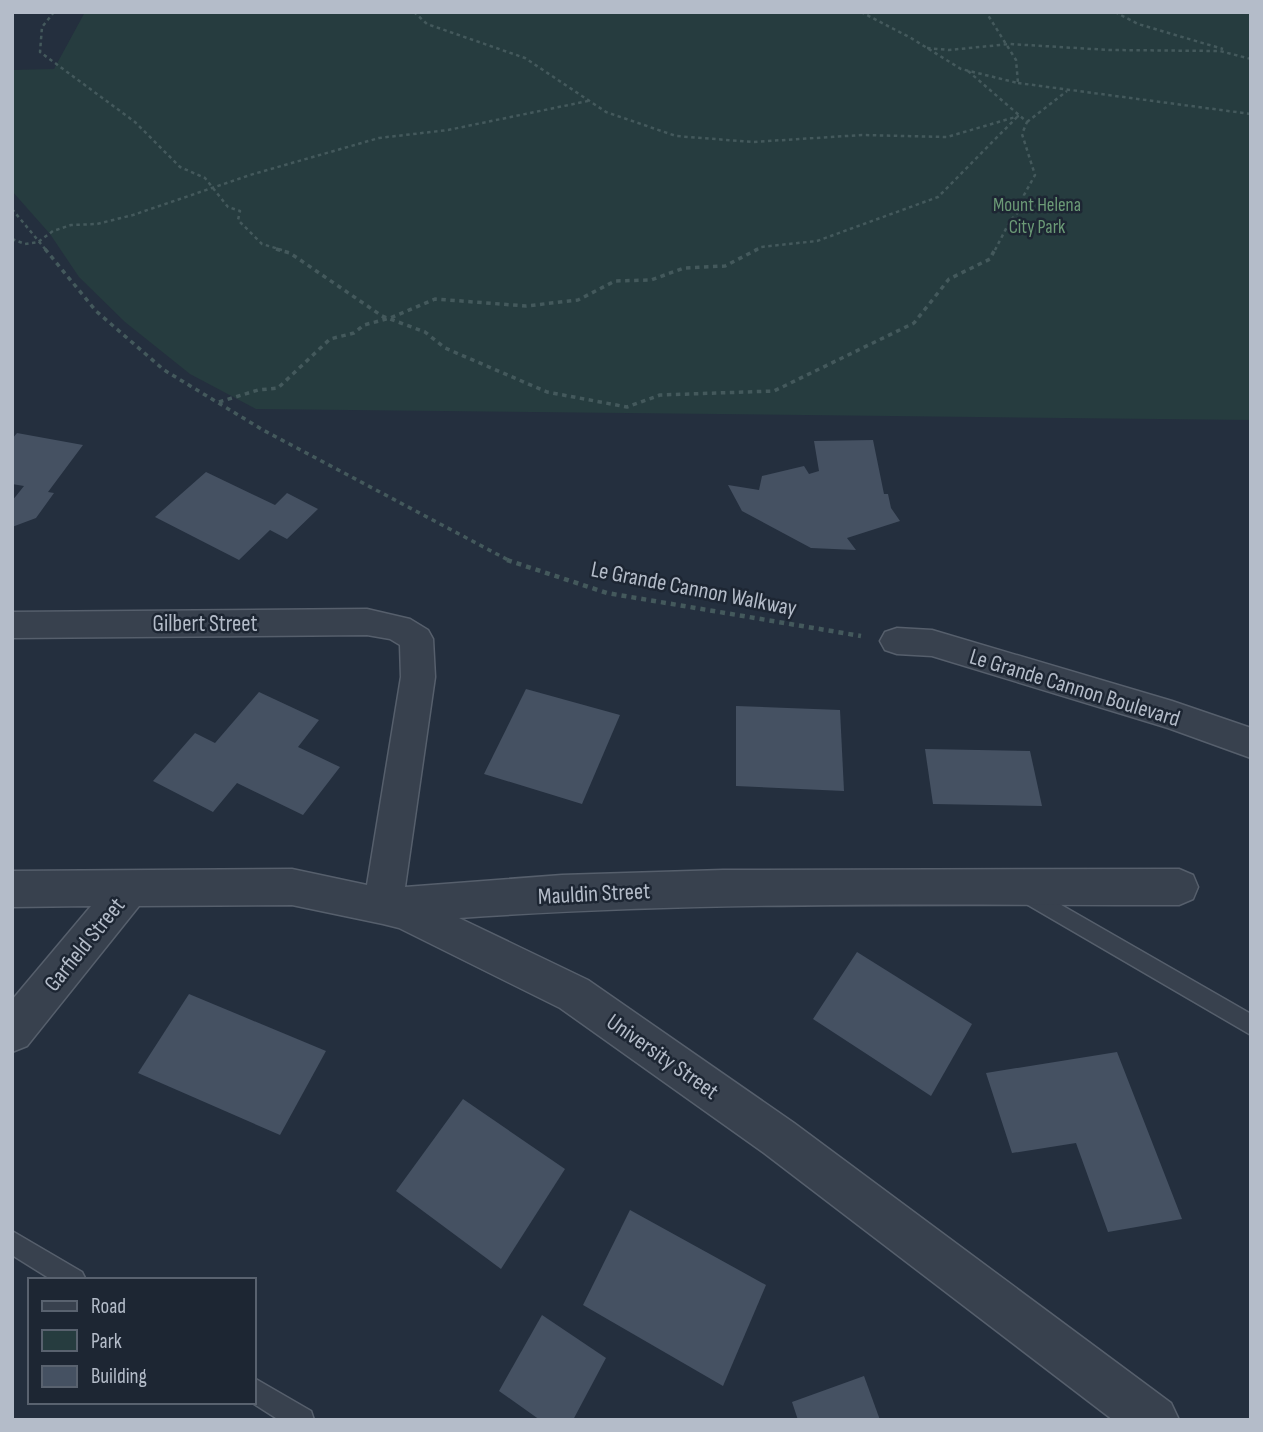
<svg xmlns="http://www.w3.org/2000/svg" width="1263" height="1432" viewBox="0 0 1263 1432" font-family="'Sofia Sans Condensed',sans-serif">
<rect width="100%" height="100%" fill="#242f3e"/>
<polygon fill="#263c3f" points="85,12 1251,12 1251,420 256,409 190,374 125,322 79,277 50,234 12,191 12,70 54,69"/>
<g fill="#455162">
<polygon points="17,433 83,445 48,492 54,493 36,518 12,527 12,501 24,486 12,484 12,439"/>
<polygon points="873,440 884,494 888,494 891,508 900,521 847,538 856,550 811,548 742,511 728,485 759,490 762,476 804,466 809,474 819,471 814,441"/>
<polygon points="206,472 275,505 287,493 318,509 287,539 270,530 239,560 155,517"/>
<polygon points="526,689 620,715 582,804 484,774"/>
<polygon points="259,692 319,720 298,747 340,767 303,815 237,783 213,812 153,781 195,733 215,743"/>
<polygon points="736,706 840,710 844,791 736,786"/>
<polygon points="925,749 1030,751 1042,806 933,804"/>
<polygon points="857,952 972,1024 931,1096 813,1019"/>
<polygon points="189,994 326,1051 280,1135 138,1073"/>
<polygon points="1117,1052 1182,1219 1108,1232 1076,1143 1012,1153 986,1073"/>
<polygon points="463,1099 565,1169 501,1269 396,1191"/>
<polygon points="630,1210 766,1285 723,1386 583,1305"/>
<polygon points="542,1315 606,1358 573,1420 540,1420 499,1391"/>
<polygon points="864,1376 880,1420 798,1420 792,1402"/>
</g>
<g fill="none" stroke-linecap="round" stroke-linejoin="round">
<g stroke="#565f6c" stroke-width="3">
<g id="service">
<polygon points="1023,883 1251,1014 1251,1035 1016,898 1013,892 1016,886"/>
<polygon points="12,1231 82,1272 86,1280 52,1280 12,1255"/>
<polygon points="254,1378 311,1411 314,1420 279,1420 251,1402 254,1402"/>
</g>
</g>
<g stroke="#565f6c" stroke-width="3">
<g id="minor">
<path d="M367,609L410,619L428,630L433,639L435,677L405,887L562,875L723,870L1179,869L1193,875L1198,887L1193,899L1179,905C939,905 699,901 459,918L588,980L794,1123L1171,1403L1179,1420H1113L764,1153L560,1008L399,928L383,924L292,905L139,906L27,1046L12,1052V1000L91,906L12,907V871L292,869L367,885L401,677L400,645L390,639L367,635L12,638V612Z"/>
<polygon points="897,628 932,630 1172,701 1251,728 1251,758 1168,728 932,656 897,654 885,650 880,641 885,632"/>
</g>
</g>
<g stroke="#44595c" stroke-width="2.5" stroke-dasharray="3.5 3.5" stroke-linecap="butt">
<polyline points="54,12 42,27 40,52 135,122 180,167 205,178 228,207 240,211 238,220 262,244 282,250"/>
<polyline points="414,12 427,24 525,58 606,112 676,136 753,142 862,135 947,137 1019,116"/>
<polyline points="861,12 911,38 961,69 1018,83 1016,60 986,12"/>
<polyline points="1115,12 1138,24 1223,49"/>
<polyline points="927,48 949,50 1010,44 1109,50 1220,51 1251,59"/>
<polyline points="968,71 1027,122 1022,134 1035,175 1024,195 1022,208 1010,221 995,250"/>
<polyline points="1018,83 1251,114"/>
<polyline points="1027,122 1067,91"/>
<polyline points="12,209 46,250"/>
<polyline points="12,239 25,244 38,242 53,231 71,225 97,224 133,215 250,175 379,138 448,130 588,101"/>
<polyline points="755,250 761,247 817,241 938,197 1019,115"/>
</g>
<g stroke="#44595c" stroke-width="3.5" stroke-dasharray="4.5 4.5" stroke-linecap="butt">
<polyline points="45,249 96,311 164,370 263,430 510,561"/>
<polyline points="276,249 290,253 382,316 425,332 445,348 547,392 627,407 660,395 774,391 914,323 949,279 990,259 995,249"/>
<polyline points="219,402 258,390 278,388 330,339 354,333 364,325 390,318 435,299 526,306 578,300 615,281 651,280 684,268 725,266 758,249"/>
</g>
<polyline stroke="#44595c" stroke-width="4.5" stroke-dasharray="5 5" stroke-linecap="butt" points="507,560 607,593 861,636"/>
<use href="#service" fill="#38414e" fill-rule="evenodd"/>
<use href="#minor" fill="#38414e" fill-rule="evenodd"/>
</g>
<g text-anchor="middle" stroke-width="5" stroke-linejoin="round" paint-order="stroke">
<g font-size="19" fill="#6b9a76" stroke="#1d2633">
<text x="1037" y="211">Mount Helena<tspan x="1037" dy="22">City Park</tspan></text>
</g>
<g font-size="23" fill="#b4bcc9" stroke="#1d2633">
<text transform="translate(694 588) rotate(11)" y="8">Le Grande Cannon Walkway</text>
<text x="205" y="631">Gilbert Street</text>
<text transform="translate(1075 687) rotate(17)" y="8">Le Grande Cannon Boulevard</text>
<text transform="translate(594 893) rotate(-3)" y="8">Mauldin Street</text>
<text transform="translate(84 944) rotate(-51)" y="8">Garfield Street</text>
<text transform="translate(663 1056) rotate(35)" y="8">University Street</text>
</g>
</g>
<rect width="1263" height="1432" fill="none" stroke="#b4bcc9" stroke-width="28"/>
<rect x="28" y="1278" width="228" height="126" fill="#1d2633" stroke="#59626f" stroke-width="2"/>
<rect x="42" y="1301" width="35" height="10" fill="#38414e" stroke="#59626f" stroke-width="2"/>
<text x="91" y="1313" font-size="21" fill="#b4bcc9">Road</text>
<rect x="42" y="1330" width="35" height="21" fill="#263c3f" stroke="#59626f" stroke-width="2"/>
<text x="91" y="1348" font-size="21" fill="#b4bcc9">Park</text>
<rect x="42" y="1366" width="35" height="21" fill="#455162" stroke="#59626f" stroke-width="2"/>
<text x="91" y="1383" font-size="21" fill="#b4bcc9">Building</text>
</svg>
